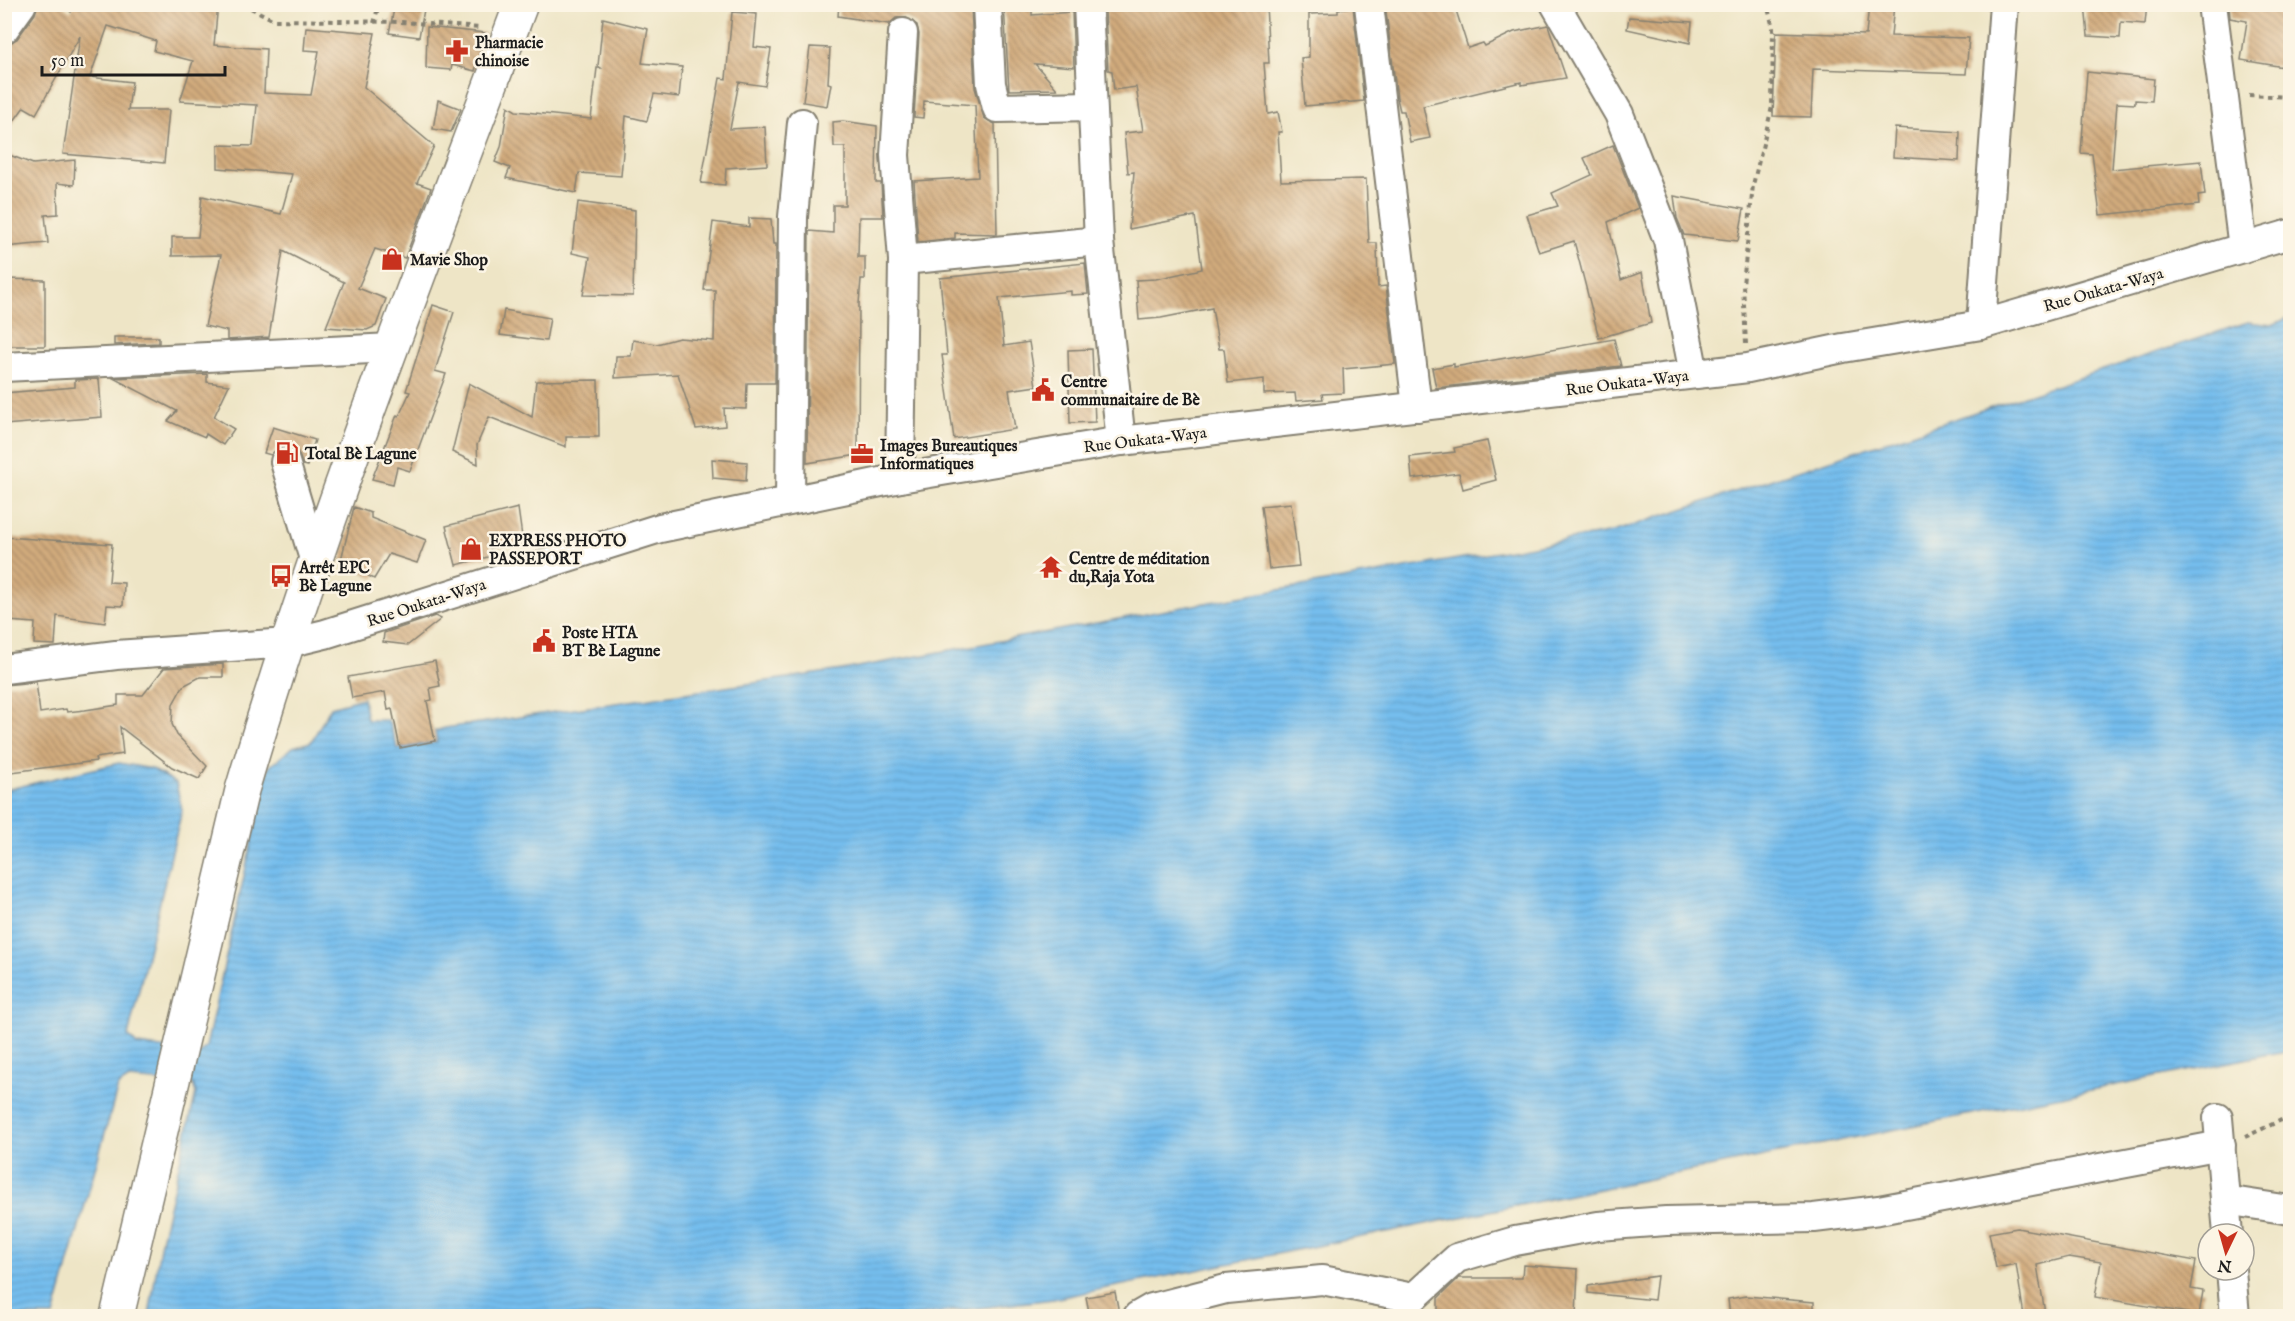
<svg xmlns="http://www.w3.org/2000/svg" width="2295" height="1321" viewBox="0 0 2295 1321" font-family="'IM FELL English',serif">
<defs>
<pattern id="water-rules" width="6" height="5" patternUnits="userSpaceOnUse" patternTransform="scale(1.5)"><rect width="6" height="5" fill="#75bded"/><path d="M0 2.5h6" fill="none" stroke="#65a2cb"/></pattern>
<pattern id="building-back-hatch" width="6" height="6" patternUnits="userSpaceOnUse" patternTransform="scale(1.5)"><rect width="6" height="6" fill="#d1ab7d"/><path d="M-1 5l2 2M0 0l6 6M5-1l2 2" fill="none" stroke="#a98a66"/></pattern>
</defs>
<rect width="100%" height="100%" fill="#fcf5e5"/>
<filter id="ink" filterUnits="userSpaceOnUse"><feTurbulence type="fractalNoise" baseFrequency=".0167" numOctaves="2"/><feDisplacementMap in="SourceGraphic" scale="12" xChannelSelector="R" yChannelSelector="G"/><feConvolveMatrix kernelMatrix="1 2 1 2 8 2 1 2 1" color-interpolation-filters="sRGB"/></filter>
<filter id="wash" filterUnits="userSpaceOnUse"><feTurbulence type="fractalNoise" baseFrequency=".008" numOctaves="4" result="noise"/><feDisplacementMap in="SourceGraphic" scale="24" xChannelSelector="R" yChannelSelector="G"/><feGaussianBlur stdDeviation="1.35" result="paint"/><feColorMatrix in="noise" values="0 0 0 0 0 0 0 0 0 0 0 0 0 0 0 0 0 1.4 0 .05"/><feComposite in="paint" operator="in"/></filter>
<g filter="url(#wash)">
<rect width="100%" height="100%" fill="#eee5c6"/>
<polygon fill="url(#water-rules)" stroke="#486c84" stroke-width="1.5" points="2290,317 2290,1050 1053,1299 911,1316 149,1316 161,1241 196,1093 193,1084 129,1079 118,1086 54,1316 5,1316 5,790 119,763 152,769 176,783 182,810 128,1036 137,1045 199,1053 206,1047 268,768 293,747 311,742 331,707 363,698 367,720 388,720 398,749 437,742 435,731 445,728 842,670 1227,599 1613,532 2248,322 2272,325"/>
<g id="blocks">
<g fill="url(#building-back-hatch)">
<polygon points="38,4 61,4 71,12 73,4 95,4 112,9 113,4 218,4 214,45 266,49 264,93 311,95 319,51 304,50 306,27 375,33 364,87 434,146 417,183 431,188 405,258 375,249 358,288 386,299 376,326 367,330 326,327 344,282 283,251 269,337 227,340 227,331 205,326 221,255 172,256 172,237 198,237 202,196 281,214 292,174 218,168 218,145 253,146 257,105 180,101 193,61 154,51 156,41 108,26 90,77 132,82 128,110 169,110 164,163 63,154 80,36 36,114 24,107 4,135 4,45 17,39 35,14"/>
<polygon points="395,4 425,4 419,37 389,33"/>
<polygon points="839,4 971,6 975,88 984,118 995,124 997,234 955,233 955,238 918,242 914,181 978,177 975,105 924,101 923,118 914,117 919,34 917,25 905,17 896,18 889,24 838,16"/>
<polygon points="1004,4 1032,4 1032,15 1072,12 1074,67 1035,64 1057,89 1009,90"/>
<polygon points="1114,4 1266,4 1269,63 1264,63 1268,114 1278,112 1282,132 1278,132 1281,181 1366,179 1369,243 1377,243 1378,287 1386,286 1395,364 1343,369 1344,393 1322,394 1323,399 1296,401 1295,393 1264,394 1264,379 1228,383 1224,349 1219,349 1212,308 1161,318 1139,320 1136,280 1156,279 1202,269 1195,216 1129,229 1134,172 1128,173 1124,133 1143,131 1136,87 1114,90 1112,71 1108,70 1105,10 1114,10"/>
<polygon points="1454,4 1468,48 1483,43 1485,46 1514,32 1548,25 1566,78 1521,85 1521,82 1423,106 1430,138 1410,142 1404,111 1400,111 1397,98 1386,11 1388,5"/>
<polygon points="1869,4 1894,4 1891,36 1969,38 1966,74 1813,69 1811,117 1773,116 1776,32 1866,35"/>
<polygon points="2085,4 2147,4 2145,24 2121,22 2120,38 2088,36"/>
<polygon points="2229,4 2290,4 2290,68 2241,60 2247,21 2230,18"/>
<polygon points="1353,7 1364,101 1305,106 1301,58 1309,57 1309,14 1338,13 1338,9"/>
<polygon points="732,12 757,14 754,47 771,49 765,86 739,82 730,129 765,127 767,165 726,168 725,185 701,183 720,78 726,79"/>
<polygon points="1629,17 1692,22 1690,43 1627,29"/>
<polygon points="603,18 648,29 642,63 682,67 679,97 654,94 647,121 626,116 621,176 579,173 576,193 506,178 510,168 495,162 501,147 508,106 516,111 591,119 597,68 601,68 598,66"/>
<polygon points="427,27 485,33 475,71 452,65 451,70 426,68"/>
<polygon points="810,47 830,48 828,83 831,84 827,106 803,102"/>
<polygon points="2087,72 2154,79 2152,101 2135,100 2135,104 2117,103 2112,169 2201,161 2205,195 2198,196 2199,205 2100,215 2092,154 2081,153"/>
<polygon points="438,100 461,109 451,132 433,129"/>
<polygon points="843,121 877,126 876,183 881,183 883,217 859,217 858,257 865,257 865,279 861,279 859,304 858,455 807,463 809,231 833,233 833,205 845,205 845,147 834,147 833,122"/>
<polygon points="1895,128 1960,132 1959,161 1893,157"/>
<polygon points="1613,145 1638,208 1608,222 1621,280 1642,272 1651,323 1599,338 1574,241 1539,252 1527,215 1558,206 1552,193 1592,175 1584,158"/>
<polygon points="4,153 33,164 75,160 74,185 57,183 58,214 45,215 48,243 4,247"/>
<polygon points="1674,196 1744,209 1738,241 1684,235 1677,218"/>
<polygon points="578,202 635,210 633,296 583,295 590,257 572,253"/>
<polygon points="749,218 771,219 773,244 776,244 775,383 747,383 746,409 724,408 725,426 696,429 678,374 615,378 616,356 631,356 633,340 657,344 679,338 714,341 715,290 704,290 713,222 749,227"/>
<polygon points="1085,263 1088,294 1071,295 1071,291 999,298 1004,346 1029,342 1036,386 1009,390 1015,429 954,439 942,355 947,355 940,278"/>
<polygon points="4,279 45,280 45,346 4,346"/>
<polygon points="433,305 454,312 435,371 446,374 410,471 397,467 393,484 372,479 397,415 399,416 410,392 406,391"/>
<polygon points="504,310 550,318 546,341 500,335"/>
<polygon points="114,337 159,337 159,343 114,345"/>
<polygon points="1614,339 1621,366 1436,388 1432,368 1454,364 1454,367"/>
<polygon points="1092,349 1095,422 1070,423 1068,350"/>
<polygon points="207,374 207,382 229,385 214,417 234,429 223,445 206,434 205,437 168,421 177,411 113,378"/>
<polygon points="99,379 102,417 4,425 4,393 75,387 75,380"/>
<polygon points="598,380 599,437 566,437 566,447 489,417 477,445 478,464 452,452 469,383 532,417 536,381"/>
<polygon points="273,427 315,440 307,466 303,465 297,450 289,446 280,446 271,455 264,453"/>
<polygon points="1487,441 1496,480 1463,489 1459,473 1412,479 1410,457 1455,452 1454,448"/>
<polygon points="712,459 747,462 746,481 713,478"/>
<polygon points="1291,503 1299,566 1269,569 1261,506"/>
<polygon points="354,507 371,513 371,518 426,540 417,563 389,554 374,579 341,560"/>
<polygon points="518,508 523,544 490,548 492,556 456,565 446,526"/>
<polygon points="4,537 112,544 109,582 124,583 123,606 107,605 105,623 57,616 55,645 34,644 35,623 8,621"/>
<polygon points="435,616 441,619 408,645 383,642 384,633"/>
<polygon points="435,661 440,686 430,688 432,700 427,701 435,741 400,748 392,709 388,710 385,692 352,698 348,677"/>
<polygon points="223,664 223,677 200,677 183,686 173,704 172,724 177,735 207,766 199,779 172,767 120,727 123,754 95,758 96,761 4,773 4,685 36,682 40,713 66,709 67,712 85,710 118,705 118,695 143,695 164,668"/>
<polygon points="2017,1228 2196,1261 2191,1289 2203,1291 2199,1315 2095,1297 2101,1262 2069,1257 2037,1265 2045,1313 2024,1316 2016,1264 1996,1268 1989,1233"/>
<polygon points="1523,1265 1578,1269 1576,1316 1515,1313 1516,1317 1438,1317 1438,1298 1459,1278 1522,1278"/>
<polygon points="1657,1276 1654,1300 1588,1293 1588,1286"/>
<polygon points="1115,1292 1119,1313 1090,1317 1086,1297"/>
<polygon points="1746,1296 1814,1302 1814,1317 1730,1317 1728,1299"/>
</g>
</g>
</g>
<g filter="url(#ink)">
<use href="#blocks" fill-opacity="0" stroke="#858071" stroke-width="1.5"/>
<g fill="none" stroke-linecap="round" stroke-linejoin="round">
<g stroke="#858071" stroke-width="32">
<g id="minor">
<polyline points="987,4 991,84 997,108 1091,106"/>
<polyline points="1088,4 1099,241 1121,441"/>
<polyline points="1372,4 1369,5 1417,407"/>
<polyline points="1555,4 1619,114 1668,240 1694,374"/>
<polyline points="2212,4 2243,248"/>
<polyline points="4,29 22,4"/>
<polyline points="903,260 1099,241"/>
<polyline points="1981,325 2004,4"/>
<polyline points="4,367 392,348"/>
<polyline points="285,462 314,559"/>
<polyline points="900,478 903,260 895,155 903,33"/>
<polyline points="790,500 793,217 802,123"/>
<polyline points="4,669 116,655 288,643 325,634 660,528 900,478 1121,441 1748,368 1843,348 1981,325 2290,234"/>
<polyline points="2218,1118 2228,1234"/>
<polyline points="2225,1200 2290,1210"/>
<polyline points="2231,1270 2235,1316"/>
<polyline points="1138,1316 1152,1308 1226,1289 1322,1280 1413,1298 1457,1258 1515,1241 1598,1226 1666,1221 1814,1218 1879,1210 2221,1145"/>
</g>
</g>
<g stroke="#858071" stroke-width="36">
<path id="major" d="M117,1316L242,790C320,524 423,265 521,4"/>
</g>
<g stroke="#858071" stroke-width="4" stroke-dasharray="4.5 4.5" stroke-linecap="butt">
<polyline points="243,4 274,20 402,22 481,28"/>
<polyline points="374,23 379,4"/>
<polyline points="2249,95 2290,97"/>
<polyline points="1746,344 1743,285 1753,185 1772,107 1773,28 1767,4"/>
<polyline points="2245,1137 2290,1116"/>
</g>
<use href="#minor" stroke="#fff" stroke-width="28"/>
<use href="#major" stroke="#fff" stroke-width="33"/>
</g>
</g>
<defs>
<g id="pharmacy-bare" transform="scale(1.8)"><path d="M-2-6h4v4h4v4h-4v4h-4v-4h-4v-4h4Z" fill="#c8321e" stroke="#fcf5e5" stroke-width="2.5" paint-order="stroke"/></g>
<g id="shop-bare" transform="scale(1.8)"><path d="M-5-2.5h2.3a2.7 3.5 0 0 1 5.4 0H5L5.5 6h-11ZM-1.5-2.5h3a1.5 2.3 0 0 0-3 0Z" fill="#c8321e" stroke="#fcf5e5" stroke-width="2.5" paint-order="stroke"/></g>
<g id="civic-bare" transform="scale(1.8)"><path d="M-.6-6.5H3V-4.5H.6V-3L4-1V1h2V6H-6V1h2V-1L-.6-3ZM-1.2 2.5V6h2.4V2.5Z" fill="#c8321e" stroke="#fcf5e5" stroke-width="2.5" paint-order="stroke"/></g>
<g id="fuel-bare" transform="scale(1.8)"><path d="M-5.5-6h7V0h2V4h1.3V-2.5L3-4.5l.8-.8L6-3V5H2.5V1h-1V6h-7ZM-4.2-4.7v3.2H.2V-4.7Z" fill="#c8321e" stroke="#fcf5e5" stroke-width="2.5" paint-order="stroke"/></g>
<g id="office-bare" transform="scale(1.8)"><path d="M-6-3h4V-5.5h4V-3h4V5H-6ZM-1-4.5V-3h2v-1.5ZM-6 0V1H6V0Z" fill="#c8321e" stroke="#fcf5e5" stroke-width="2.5" paint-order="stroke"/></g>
<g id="temple-bare" transform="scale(1.8)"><path d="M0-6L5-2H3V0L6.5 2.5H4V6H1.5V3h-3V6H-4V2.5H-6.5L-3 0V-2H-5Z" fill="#c8321e" stroke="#fcf5e5" stroke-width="2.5" paint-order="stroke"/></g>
<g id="bus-bare" transform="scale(1.8)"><path d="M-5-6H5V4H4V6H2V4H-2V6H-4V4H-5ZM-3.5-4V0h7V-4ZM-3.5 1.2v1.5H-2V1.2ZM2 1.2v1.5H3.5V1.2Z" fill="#c8321e" stroke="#fcf5e5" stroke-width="2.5" paint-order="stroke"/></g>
</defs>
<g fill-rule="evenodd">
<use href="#pharmacy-bare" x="457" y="51"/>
<use href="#shop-bare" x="392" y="259"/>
<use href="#civic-bare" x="1043" y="390"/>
<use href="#fuel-bare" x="287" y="453"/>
<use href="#office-bare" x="862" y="454"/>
<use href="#shop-bare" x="471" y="549"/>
<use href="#temple-bare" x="1051" y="567"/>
<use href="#bus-bare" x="281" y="576"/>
<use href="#civic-bare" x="544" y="641"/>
</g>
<g text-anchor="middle" stroke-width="5" stroke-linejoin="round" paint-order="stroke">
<g font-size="16" font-weight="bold" fill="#1c1c1c" stroke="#fcf5e5" text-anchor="start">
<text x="475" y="48">Pharmacie<tspan x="475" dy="18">chinoise</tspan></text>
<text x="410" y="265">Mavie Shop</text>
<text x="1061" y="387">Centre<tspan x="1061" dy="18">communaitaire de Bè</tspan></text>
<text x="880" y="451">Images Bureautiques<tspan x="880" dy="18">Informatiques</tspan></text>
<text x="305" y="459">Total Bè Lagune</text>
<text x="489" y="546">EXPRESS PHOTO<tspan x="489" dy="18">PASSEPORT</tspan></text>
<text x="1069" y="564">Centre de méditation<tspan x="1069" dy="18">du,Raja Yota</tspan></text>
<text x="299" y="573">Arrêt EPC<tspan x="299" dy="18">Bè Lagune</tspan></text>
<text x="562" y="638">Poste HTA<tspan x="562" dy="18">BT Bè Lagune</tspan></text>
</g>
<g font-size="16" fill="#1c1c1c" stroke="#fcf5e5">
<text transform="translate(2103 289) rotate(-16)" y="6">Rue Oukata-Waya</text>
<text transform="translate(1627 382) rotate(-7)" y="6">Rue Oukata-Waya</text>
<text transform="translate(1145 439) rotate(-7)" y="6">Rue Oukata-Waya</text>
<text transform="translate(426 602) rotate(-18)" y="6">Rue Oukata-Waya</text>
</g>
</g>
<rect width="2295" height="1321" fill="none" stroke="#fcf5e5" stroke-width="24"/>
<g transform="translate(2226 1252) rotate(185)"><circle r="28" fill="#fcf5e5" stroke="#a29e95" stroke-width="1.5"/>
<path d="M0-4.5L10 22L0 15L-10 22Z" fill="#c8321e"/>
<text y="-9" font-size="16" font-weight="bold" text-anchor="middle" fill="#1c1c1c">N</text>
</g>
<path d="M42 66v9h183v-9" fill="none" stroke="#1c1c1c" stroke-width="3"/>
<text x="51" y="66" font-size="18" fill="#1c1c1c" stroke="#fcf5e5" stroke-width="4.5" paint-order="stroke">50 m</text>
</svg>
